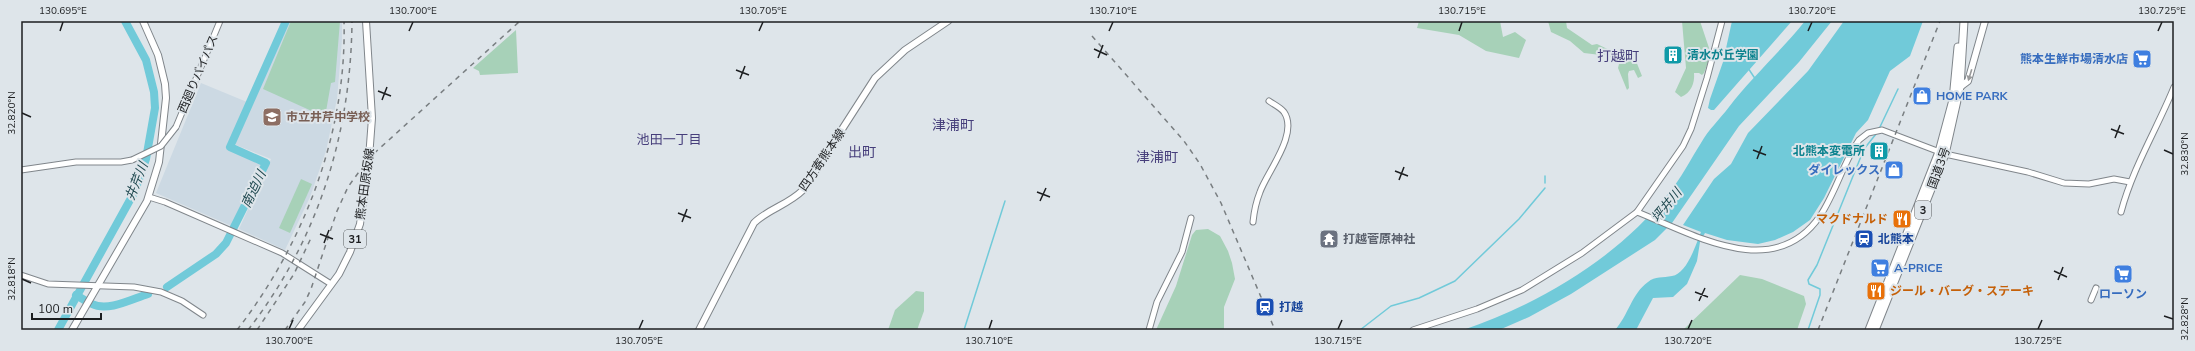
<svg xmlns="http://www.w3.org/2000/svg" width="2195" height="351" viewBox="0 0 2195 351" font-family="'Nunito Sans','Noto Sans JP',sans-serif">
<rect width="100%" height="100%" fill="#dee5ea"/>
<g fill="#ccd9e3">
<polygon points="290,21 342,21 342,40 337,99 326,151 310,197 285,250 239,229 271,159 236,145 236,142"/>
<polygon points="201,83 247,102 226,148 262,165 234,227 156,193"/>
</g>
<g fill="#a7d1b8">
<polygon points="291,21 340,21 335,82 331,83 325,117 263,89"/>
<polygon points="1419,21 1500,21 1503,37 1515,32 1526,40 1519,58 1486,51 1459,35 1417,28"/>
<polygon points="1548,21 1566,21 1567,28 1592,45 1597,44 1622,56 1638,58 1636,61 1642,76 1638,78 1634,70 1629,71 1628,74 1629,88 1627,90 1618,68 1619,64 1609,56 1584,53 1570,41 1551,32"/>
<path d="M1682,21H1700L1711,54L1704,73L1702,75L1699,73H1694C1695,83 1691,93 1681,97L1675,92L1686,68Z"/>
<polygon points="516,30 518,73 480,75 479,71 473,68"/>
<polygon points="301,179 312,184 290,233 279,228"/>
<polygon points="1208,229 1220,236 1228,251 1232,263 1235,279 1224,307 1224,330 1156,330 1176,286 1192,235 1196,230"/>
<polygon points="1740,275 1762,279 1804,296 1806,304 1797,330 1683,330"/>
<polygon points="916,291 924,292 924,311 917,330 888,330 895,310"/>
</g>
<g fill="#71cad9">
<polygon points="1732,21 1792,21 1714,110 1711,110 1708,108 1710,99 1723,62"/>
<path d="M1805,21H1832L1799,62L1739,126L1672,223L1655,240L1571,294L1529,317L1499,330H1463C1541,303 1616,259 1668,194C1681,179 1690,160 1701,143C1708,130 1720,119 1729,107C1752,77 1781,51 1805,21Z"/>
<path d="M1844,21H1923L1910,56L1890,71L1868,120L1856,133L1824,198L1810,220L1793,232L1775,240L1758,244L1727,240L1705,233L1700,242L1697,261L1687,284L1673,297L1653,298L1636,330H1615C1628,316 1632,293 1648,282C1655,276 1663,278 1672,276C1687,274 1696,244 1701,232L1683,225L1714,179L1731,164L1748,133L1808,71Z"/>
</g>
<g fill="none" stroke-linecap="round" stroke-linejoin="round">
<g stroke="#71cad9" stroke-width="1.5">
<polyline points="1748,68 1756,80"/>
<polyline points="1879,129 1898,89"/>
<polyline points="1545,176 1545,183"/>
<polyline points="964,330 1005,201"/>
<polyline points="1360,330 1391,306 1419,298 1455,281 1519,219 1545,188"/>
<polyline points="1808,330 1820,295 1820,289 1809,284 1808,280 1817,265 1864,149 1876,134"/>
</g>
<g stroke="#71cad9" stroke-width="8">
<polyline points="167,287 216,254 226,243 266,163 230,147 286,21"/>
<polyline points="76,295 86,301"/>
<path d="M92,304C108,312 132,299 148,294"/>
<polyline points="58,330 135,191 146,159 155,108 154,92 146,60 125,21"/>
</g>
<g stroke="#80868b" stroke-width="7">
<g id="minor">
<polyline points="176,127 220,21"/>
<polyline points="21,170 76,162 121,162 132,160"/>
<polyline points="149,197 165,202 282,253 331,284"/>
<path d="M1637,212C1693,234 1774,283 1820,216C1836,192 1843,163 1859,140L1868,133L1882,130L1945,154L2028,172L2064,183L2089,184L2114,179L2130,182"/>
<path d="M2121,212C2133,167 2157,129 2174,87"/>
<path d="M1253,222C1254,212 1256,202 1260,192C1267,172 1299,134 1284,112C1280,107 1273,104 1269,101"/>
<polyline points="21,275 48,284 134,287 161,292 182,301 203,315"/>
<polyline points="2091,300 2096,288"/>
<polyline points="1149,330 1157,302 1182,252 1191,218"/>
<polyline points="1413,330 1477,309 1522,290 1582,253 1637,212 1683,146 1691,129 1707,78 1722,21"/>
</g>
</g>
<g stroke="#80868b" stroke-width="8">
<g id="major">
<polyline points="1960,87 1968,81 1985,21"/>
<polyline points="72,330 147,201 159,162 166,98 165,84 158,55 143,21"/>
<polyline points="298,330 339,274 350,252 360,224 369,158 372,118 366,21"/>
<path d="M699,330L754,223C768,209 788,205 803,190L875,78L905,50L948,21"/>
</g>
</g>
<g stroke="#80868b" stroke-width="9">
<g id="highway">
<polyline points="1869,330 1939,152 1953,100 1958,47"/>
<polyline points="1875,330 1945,154 1960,87 1964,21"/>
</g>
</g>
<use href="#minor" stroke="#fff" stroke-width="5"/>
<use href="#major" stroke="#fff" stroke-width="6"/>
<use href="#highway" stroke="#fff" stroke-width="7"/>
<g stroke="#797e81" stroke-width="1.5" stroke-dasharray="5 5" stroke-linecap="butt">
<polyline points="1092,36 1184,141 1200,164 1221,203 1275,330"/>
<path d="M237,330C304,244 347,132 344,21"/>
<path d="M248,330C318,240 351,134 352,21"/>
<polyline points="257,330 294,274 311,238"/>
<polyline points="285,330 305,302 311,289 337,211 348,187 369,158 520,21"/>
<polyline points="1818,330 1940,21"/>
</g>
<g stroke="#80868b" stroke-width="7" stroke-linecap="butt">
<polyline id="minor-bridge" points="132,160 161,146 176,127"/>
</g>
<use href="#minor-bridge" stroke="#fff" stroke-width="5"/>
</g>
<defs><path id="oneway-solid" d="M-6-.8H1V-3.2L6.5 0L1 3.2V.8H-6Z"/></defs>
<use fill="#999a9b" href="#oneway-solid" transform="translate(1970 75) rotate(107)"/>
<path fill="none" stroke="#1c1e20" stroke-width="1.5" d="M60,31L63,22M409,31L413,22M759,31L763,22M1109,31L1113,22M1459,31L1462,22M1808,31L1812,22M2158,31L2162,22M1094,49L1107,55M1098,58L1103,45M736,70L749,75M740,79L745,66M378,91L391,96M382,100L387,87M22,113L31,117M2111,129L2124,134M2115,138L2120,125M1753,150L1766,155M2164,150L2173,154M1757,159L1762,146M1395,171L1408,176M1399,180L1404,167M1037,192L1050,197M1040,201L1046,188M678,213L691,218M682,222L687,209M320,234L333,239M324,243L329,230M2054,271L2067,277M22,279L31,283M2058,280L2063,267M1695,292L1708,297M1699,301L1705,288M2164,316L2173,319M289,329L293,320M639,329L643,320M989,329L992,320M1338,329L1342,320M1688,329L1692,320M2038,329L2042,320"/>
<defs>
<g id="building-square" transform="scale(1)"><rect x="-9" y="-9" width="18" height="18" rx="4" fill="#0f9aa8" stroke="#dee5ea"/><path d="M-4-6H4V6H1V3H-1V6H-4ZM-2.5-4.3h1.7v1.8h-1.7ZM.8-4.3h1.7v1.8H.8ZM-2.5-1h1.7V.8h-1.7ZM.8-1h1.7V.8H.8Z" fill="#fff"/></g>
<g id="supermarket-square" transform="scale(1)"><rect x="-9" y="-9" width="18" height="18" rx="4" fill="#3f7fe0" stroke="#dee5ea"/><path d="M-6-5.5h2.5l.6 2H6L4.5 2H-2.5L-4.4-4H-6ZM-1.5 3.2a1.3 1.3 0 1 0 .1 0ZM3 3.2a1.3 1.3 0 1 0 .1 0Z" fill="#fff"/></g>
<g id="shop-square" transform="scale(1)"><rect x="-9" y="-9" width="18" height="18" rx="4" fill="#3f7fe0" stroke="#dee5ea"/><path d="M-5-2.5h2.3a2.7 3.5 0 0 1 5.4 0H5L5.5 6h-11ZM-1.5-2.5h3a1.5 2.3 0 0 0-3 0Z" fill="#fff"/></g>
<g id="school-square" transform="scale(1)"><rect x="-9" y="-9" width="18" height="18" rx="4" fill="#8d6e63" stroke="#dee5ea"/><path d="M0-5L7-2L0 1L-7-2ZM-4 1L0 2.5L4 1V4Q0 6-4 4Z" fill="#fff"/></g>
<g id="restaurant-square" transform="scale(1)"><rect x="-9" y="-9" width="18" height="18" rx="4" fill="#e8710a" stroke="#dee5ea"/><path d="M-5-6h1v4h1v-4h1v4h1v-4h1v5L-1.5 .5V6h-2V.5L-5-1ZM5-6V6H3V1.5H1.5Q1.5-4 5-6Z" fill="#fff"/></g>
<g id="temple-square" transform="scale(1)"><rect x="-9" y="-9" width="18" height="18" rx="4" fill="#6b7280" stroke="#dee5ea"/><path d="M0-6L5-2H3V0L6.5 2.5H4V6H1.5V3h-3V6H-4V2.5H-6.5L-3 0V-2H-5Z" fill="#fff"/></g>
<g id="station-square" transform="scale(1)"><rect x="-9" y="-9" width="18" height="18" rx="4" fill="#1a4fb4" stroke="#dee5ea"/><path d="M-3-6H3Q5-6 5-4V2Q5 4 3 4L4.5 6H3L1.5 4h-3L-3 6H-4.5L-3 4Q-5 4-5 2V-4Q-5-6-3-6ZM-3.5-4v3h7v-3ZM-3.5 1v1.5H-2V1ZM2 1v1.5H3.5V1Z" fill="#fff"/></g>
</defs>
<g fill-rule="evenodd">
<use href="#building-square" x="1673" y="55"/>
<use href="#supermarket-square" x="2142" y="59"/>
<use href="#shop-square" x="1922" y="96"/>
<use href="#school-square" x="272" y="117"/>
<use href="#building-square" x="1879" y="151"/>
<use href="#shop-square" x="1894" y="170"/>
<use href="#restaurant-square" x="1902" y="219"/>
<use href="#temple-square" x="1329" y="239"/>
<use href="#station-square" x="1864" y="239"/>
<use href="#supermarket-square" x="1880" y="268"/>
<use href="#supermarket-square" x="2123" y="274"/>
<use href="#restaurant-square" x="1876" y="291"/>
<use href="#station-square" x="1265" y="307"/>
</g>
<g text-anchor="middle" stroke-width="4" stroke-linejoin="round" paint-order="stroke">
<g fill="#dee5ea" stroke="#565a5d" stroke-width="1">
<rect x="1915" y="201" width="16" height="18" rx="3"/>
<rect x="344" y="230" width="22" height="18" rx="3"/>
</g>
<g font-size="11" font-weight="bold" fill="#1c1e20">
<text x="1923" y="214">3</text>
<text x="355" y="243">31</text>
</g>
<g font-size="12" font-weight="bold" fill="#0d838f" stroke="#dee5ea" text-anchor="start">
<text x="1687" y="59">清水が丘学園</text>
<text x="1865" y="155" text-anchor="end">北熊本変電所</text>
</g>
<g font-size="12" font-weight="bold" fill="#366cbe" stroke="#dee5ea" text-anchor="end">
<text x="2128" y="63">熊本生鮮市場清水店</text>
<text x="1936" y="100" text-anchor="start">HOME PARK</text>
<text x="1880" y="174">ダイレックス</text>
<text x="1894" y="272" text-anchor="start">A-PRICE</text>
<text x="2123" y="298" text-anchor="middle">ローソン</text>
</g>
<g font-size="12" fill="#1c1e20" stroke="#dee5ea">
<text transform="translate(198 74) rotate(-67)" y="4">西廻りバイパス</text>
<text transform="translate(822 160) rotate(-56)" y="4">四方寄熊本線</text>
<text transform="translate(1939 168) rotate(-70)" y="4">国道3号</text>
<text transform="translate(365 184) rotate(-82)" y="4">熊本田原坂線</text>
</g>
<g font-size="12" font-weight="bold" fill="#785e54" stroke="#dee5ea" text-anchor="start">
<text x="286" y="121">市立井芹中学校</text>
</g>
<g font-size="12" font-weight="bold" fill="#c56008" stroke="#dee5ea" text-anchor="end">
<text x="1888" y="223">マクドナルド</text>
<text x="1890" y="295" text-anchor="start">ジール・バーグ・ステーキ</text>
</g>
<g font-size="12" font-weight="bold" fill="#5b616d" stroke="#dee5ea" text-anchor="start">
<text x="1343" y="243">打越菅原神社</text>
</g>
<g font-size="12" font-weight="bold" fill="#164399" stroke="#dee5ea" text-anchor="start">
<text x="1878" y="243">北熊本</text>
<text x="1279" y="311">打越</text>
</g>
<g font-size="13" fill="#463e7b" stroke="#dee5ea">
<text x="669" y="144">池田一丁目</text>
</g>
<g font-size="13" font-style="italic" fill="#204950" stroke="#dee5ea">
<text transform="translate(136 181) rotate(-68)" y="5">井芹川</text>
<text transform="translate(253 189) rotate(-64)" y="5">南迫川</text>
<text transform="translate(1666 205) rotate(-51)" y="5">坪井川</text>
</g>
<g font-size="14" fill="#463e7b" stroke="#dee5ea">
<text x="1618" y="61">打越町</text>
<text x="953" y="130">津浦町</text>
<text x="862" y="157">出町</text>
<text x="1157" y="162">津浦町</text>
</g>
</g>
<rect width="2195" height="351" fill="none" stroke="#dee5ea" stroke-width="44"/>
<path d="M32 313v6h69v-6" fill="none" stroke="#1c1e20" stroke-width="2"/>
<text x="38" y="313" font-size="12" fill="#1c1e20" stroke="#dee5ea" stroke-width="3" paint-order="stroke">100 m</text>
<rect x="22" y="22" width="2151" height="307" fill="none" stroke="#1c1e20" stroke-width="1.5"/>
<g font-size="10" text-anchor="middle" fill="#1c1e20">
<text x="63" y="14">130.695°E</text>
<text x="413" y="14">130.700°E</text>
<text x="763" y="14">130.705°E</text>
<text x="1113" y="14">130.710°E</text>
<text x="1462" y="14">130.715°E</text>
<text x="1812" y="14">130.720°E</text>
<text x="2162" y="14">130.725°E</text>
<text transform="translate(11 113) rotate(-90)" y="4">32.820°N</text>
<text transform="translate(2184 154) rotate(-90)" y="4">32.830°N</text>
<text transform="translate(11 279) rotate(-90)" y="4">32.818°N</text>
<text transform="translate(2184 319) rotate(-90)" y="4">32.828°N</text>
<text x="289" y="344">130.700°E</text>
<text x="639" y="344">130.705°E</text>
<text x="989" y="344">130.710°E</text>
<text x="1338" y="344">130.715°E</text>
<text x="1688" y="344">130.720°E</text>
<text x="2038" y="344">130.725°E</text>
</g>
</svg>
